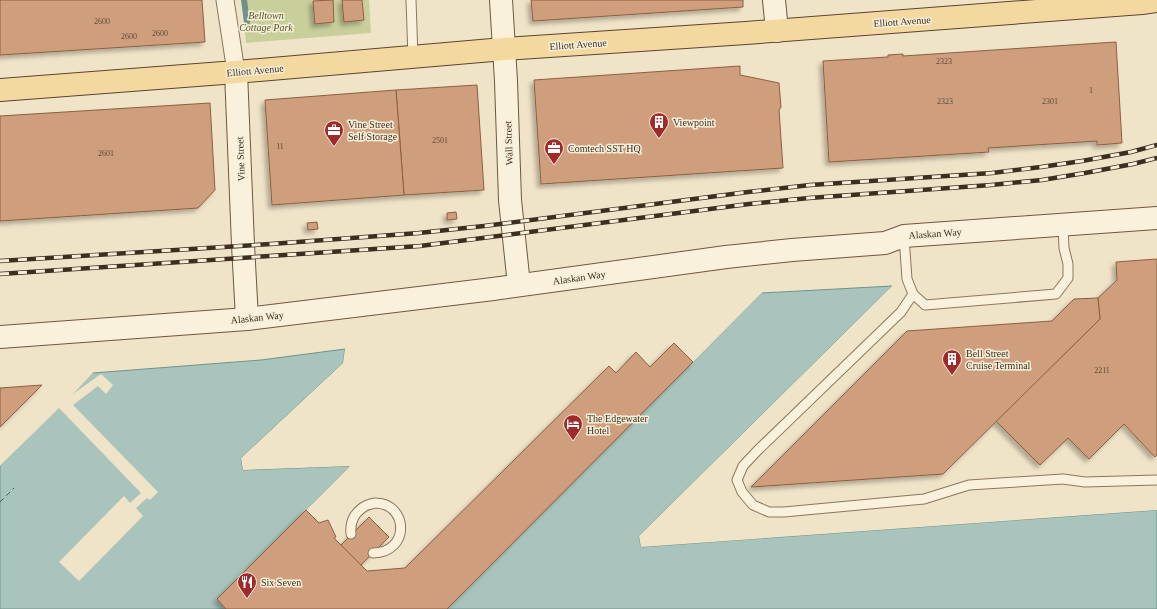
<svg xmlns="http://www.w3.org/2000/svg" width="1157" height="609" viewBox="0 0 1157 609" font-family="Georgia,serif">
<defs>
<filter id="shadow"><feDropShadow dx="-3.5" dy="3.5" stdDeviation="2" flood-color="#0004"/></filter>
</defs>
<rect width="100%" height="100%" fill="#f0e4c8"/>
<polygon fill="#c9cf9b" points="242,0 369,0 371,33 246,43"/>
<g fill="#a9c4bc" stroke="#6f938a">
<polygon points="892,286 639,536 641,547 1157,510 1157,609 447,609 762,293"/>
<polygon points="345,349 343,363 241,458 243,470 350,466 217,599 226,609 0,609 0,466 93,373 261,360"/>
</g>
<g fill="#f0e4c8">
<polygon points="892,286 894,286 893,288 641,537 642,545 1157,508 1157,510 641,547 639,536"/>
<polygon points="759,293 762,293 447,609 445,609"/>
<polygon points="345,349 347,349 344,364 243,459 245,468 350,464 352,465 352,467 220,599 226,609 217,599 350,466 243,470 241,458 343,363"/>
<polygon points="90,373 93,373 73,394 101,374 113,385 106,394 98,386 73,405 158,492 150,500 147,498 136,508 143,516 79,581 59,562 124,496 130,503 141,493 59,408 0,466 0,464"/>
</g>
<g fill="none" stroke-linecap="round" stroke-linejoin="round">
<polyline stroke="#6f938a" stroke-width="6" points="244,0 247,22"/>
<polyline stroke="#2f5d5a" stroke-width="1" stroke-dasharray="5 4" stroke-linecap="butt" points="0,502 14,488"/>
</g>
<g fill="#cf9f7d" stroke="#8d5f41" filter="url(#shadow)">
<polygon points="0,0 202,0 205,42 0,55"/>
<polygon points="333,0 334,22 315,24 313,1"/>
<polygon points="342,0 362,0 364,20 344,22"/>
<polygon points="531,0 743,0 743,7 533,21"/>
<polygon points="1116,42 1122,143 1097,145 1097,141 988,148 989,152 829,162 823,61 888,57 888,55 903,54 903,56"/>
<polygon points="740,66 740,75 779,83 781,107 779,110 783,168 541,184 534,80"/>
<polygon points="477,85 484,190 404,195 396,90"/>
<polygon points="396,90 404,195 272,205 265,100"/>
<polygon points="210,103 215,190 198,208 0,221 0,116"/>
<polygon points="456,212 457,219 447,220 447,213"/>
<polygon points="317,222 318,229 308,230 307,223"/>
<polygon points="1157,259 1157,455 1155,457 1124,424 1089,459 1068,438 1040,465 996,421 1100,319 1098,298 1117,280 1116,262"/>
<polygon points="1098,298 1100,319 943,474 751,487 907,331 1052,321 1074,299"/>
<polygon points="674,343 693,362 447,609 226,609 217,599 306,510 319,523 328,520 336,537 334,538 367,571 405,568 609,366 616,373 636,352 650,367"/>
<polygon points="42,385 0,427 0,388"/>
<polygon points="369,517 389,537 361,565 341,545"/>
</g>
<g fill="none" stroke-linecap="round" stroke-linejoin="round">
<g stroke="#8d765c" stroke-width="11">
<g id="lane">
<polyline points="411,0 413,57"/>
<polyline points="904,237 907,279 913,294 901,312 757,451 743,466 737,480 742,492 753,505 769,512 784,512 924,499 969,485 1063,479 1085,482 1157,480"/>
<polyline points="913,294 925,305 1056,294 1068,278 1068,264 1064,248 1063,225"/>
<path d="M351,534C350,524 353,515 361,509C365,505 370,504 375,503C408,503 411,552 373,553"/>
</g>
</g>
<g stroke="#8d765c" stroke-width="19">
<polyline id="street" points="225,0 236,72"/>
</g>
<g stroke="#6f573f" stroke-width="24">
<g id="secondary">
<polyline points="501,0 506,81 510,200 519,285"/>
<polyline points="774,0 777,31"/>
<polyline points="236,72 243,245 247,319"/>
<polyline points="0,337 247,319 493,289 726,257 792,250 885,243 904,236 1157,218"/>
</g>
</g>
<g stroke="#5b4430" stroke-width="24">
<polyline id="primary" points="0,90 236,72 504,49 746,33 1142,3 1157,1"/>
</g>
<use href="#lane" stroke="#faf1dc" stroke-width="9"/>
<use href="#street" stroke="#faf1dc" stroke-width="17"/>
<use href="#secondary" stroke="#faf1dc" stroke-width="22"/>
<use href="#primary" stroke="#f3d9a0" stroke-width="22"/>
<g stroke="#3d2e20" stroke-width="4.5">
<g id="rail">
<polyline points="0,261 271,244 419,233 484,226 748,192 810,185 992,173 1041,167 1082,161 1131,152 1157,145"/>
<polyline points="0,274 420,246 749,204 809,198 991,185 1042,180 1085,173 1133,164 1157,158"/>
</g>
</g>
<use href="#rail" stroke="#f7eed8" stroke-width="3" stroke-dasharray="9" stroke-linecap="butt"/>
</g>
<defs>
<g id="building-pin" transform="scale(1)"><path d="M0 17L-7.5 6A9.5 9.5 0 1 1 7.5 6Z" fill="#9e2a2b" stroke="#f7eed8"/><path d="M-4-6H4V6H1V3H-1V6H-4ZM-2.5-4.3h1.7v1.8h-1.7ZM.8-4.3h1.7v1.8H.8ZM-2.5-1h1.7V.8h-1.7ZM.8-1h1.7V.8H.8Z" fill="#fff"/></g>
<g id="office-pin" transform="scale(1)"><path d="M0 17L-7.5 6A9.5 9.5 0 1 1 7.5 6Z" fill="#9e2a2b" stroke="#f7eed8"/><path d="M-6-3h4V-5.5h4V-3h4V5H-6ZM-1-4.5V-3h2v-1.5ZM-6 0V1H6V0Z" fill="#fff"/></g>
<g id="hotel-pin" transform="scale(1)"><path d="M0 17L-7.5 6A9.5 9.5 0 1 1 7.5 6Z" fill="#9e2a2b" stroke="#f7eed8"/><path d="M-6-4.5h1.5V1H6V5H4.5V3h-9V5H-6ZM-4 0a1.8 1.8 0 1 1 3.6 0ZM.5 0V-2.5h3Q6-2.5 6 0Z" fill="#fff"/></g>
<g id="restaurant-pin" transform="scale(1)"><path d="M0 17L-7.5 6A9.5 9.5 0 1 1 7.5 6Z" fill="#9e2a2b" stroke="#f7eed8"/><path d="M-5-6h1v4h1v-4h1v4h1v-4h1v5L-1.5 .5V6h-2V.5L-5-1ZM5-6V6H3V1.5H1.5Q1.5-4 5-6Z" fill="#fff"/></g>
</defs>
<g fill-rule="evenodd">
<use href="#building-pin" x="659" y="122"/>
<use href="#office-pin" x="334" y="130"/>
<use href="#office-pin" x="554" y="148"/>
<use href="#building-pin" x="952" y="359"/>
<use href="#hotel-pin" x="573" y="424"/>
<use href="#restaurant-pin" x="247" y="582"/>
</g>
<g text-anchor="middle" stroke-width="3" stroke-linejoin="round" paint-order="stroke">
<g font-size="8" fill="#624a37">
<text x="102" y="24">2600</text>
<text x="160" y="36">2600</text>
<text x="129" y="39">2600</text>
<text x="944" y="64">2323</text>
<text x="1091" y="93">1</text>
<text x="945" y="104">2323</text>
<text x="1050" y="104">2301</text>
<text x="440" y="143">2501</text>
<text x="280" y="149">11</text>
<text x="106" y="156">2601</text>
<text x="1102" y="373">2211</text>
</g>
<g font-size="10" font-style="italic" fill="#4d5a26" stroke="#f7eed8">
<text x="266" y="19">Belltown<tspan x="266" dy="12">Cottage Park</tspan></text>
</g>
<g font-size="10" fill="#3d2e20" stroke="#f7eed8">
<text transform="translate(902 21) rotate(-4)" y="4">Elliott Avenue</text>
<text transform="translate(578 44) rotate(-4)" y="4">Elliott Avenue</text>
<text transform="translate(255 70) rotate(-5)" y="4">Elliott Avenue</text>
<text transform="translate(508 143) rotate(-92)" y="4">Wall Street</text>
<text transform="translate(240 159) rotate(-92)" y="4">Vine Street</text>
<text transform="translate(935 233) rotate(-4)" y="4">Alaskan Way</text>
<text transform="translate(579 277) rotate(-8)" y="4">Alaskan Way</text>
<text transform="translate(257 317) rotate(-6)" y="4">Alaskan Way</text>
</g>
<g font-size="10" fill="#3d2e20" stroke="#f7eed8" text-anchor="start">
<text x="673" y="126">Viewpoint</text>
<text x="348" y="128">Vine Street<tspan x="348" dy="12">Self Storage</tspan></text>
<text x="568" y="152">Comtech SST HQ</text>
<text x="966" y="357">Bell Street<tspan x="966" dy="12">Cruise Terminal</tspan></text>
<text x="587" y="422">The Edgewater<tspan x="587" dy="12">Hotel</tspan></text>
<text x="261" y="586">Six Seven</text>
</g>
</g>
</svg>
